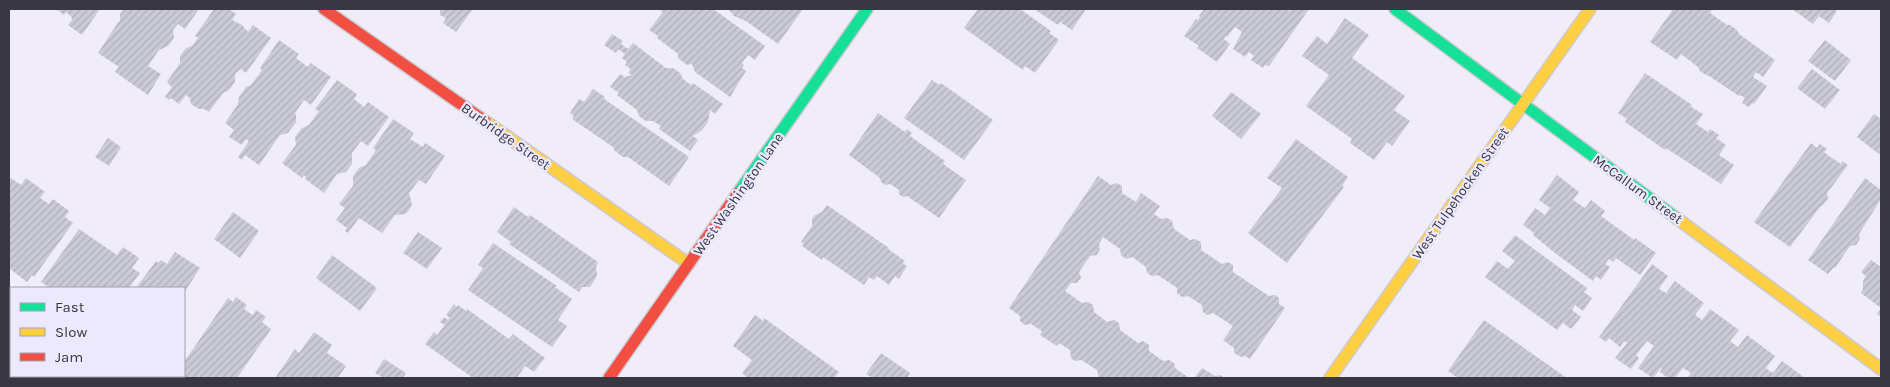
<svg xmlns="http://www.w3.org/2000/svg" width="1890" height="387" viewBox="0 0 1890 387" font-family="Karla,sans-serif">
<defs>
<pattern id="building-hatch" width="6" height="6" patternUnits="userSpaceOnUse" patternTransform="scale(1.25)"><rect width="6" height="6" fill="#cacbd5"/><path d="M-1 1l2-2M0 6l6-6M5 7l2-2" fill="none" stroke="#aeafb8"/></pattern>
</defs>
<rect width="100%" height="100%" fill="#f0edf9"/>
<g fill="url(#building-hatch)">
<polygon points="56,9 100,9 82,35 68,25 72,20 71,16 66,12 64,15"/>
<polygon points="124,9 199,9 185,29 178,24 173,30 174,38 168,46 159,50 148,66 161,74 148,95 115,72 119,67 98,53 119,21 120,22 120,14"/>
<polygon points="214,9 229,9 236,14 232,20 242,25 248,32 253,25 271,38 246,73 241,69 235,74 235,82 229,90 223,93 209,112 204,109 199,109 191,104 190,98 186,95 179,104 171,98 169,100 165,97 172,87 167,82 180,63 180,56 186,48 192,46 198,38 195,36"/>
<polygon points="440,9 473,9 456,32 443,23 446,18 440,15"/>
<polygon points="658,9 703,9 707,11 708,9 713,9 765,46 755,60 748,55 742,63 744,65 742,68 746,71 730,97 695,72 692,64 687,65 678,58 678,54 657,38 658,36 649,30 663,12"/>
<polygon points="728,9 803,9 778,44 746,21 734,16"/>
<polygon points="978,9 1020,9 1051,31 1049,33 1059,40 1035,73 1025,66 1023,70 964,28"/>
<polygon points="1034,9 1086,9 1072,30 1060,22 1058,25"/>
<polygon points="1204,9 1286,9 1290,11 1292,9 1309,9 1269,66 1265,65 1263,68 1251,60 1254,56 1249,52 1245,57 1233,49 1242,32 1235,27 1227,37 1226,36 1224,39 1230,44 1217,62 1197,48 1199,46 1184,36 1196,19 1198,20 1200,17 1199,16"/>
<polygon points="1673,9 1713,9 1710,13 1727,25 1730,25 1737,30 1739,34 1775,60 1763,77 1756,72 1753,77 1767,86 1754,104 1752,103 1749,107 1742,103 1745,98 1740,95 1739,96 1709,76 1706,75 1700,71 1698,67 1681,54 1677,60 1650,42"/>
<polygon points="1792,9 1833,9 1837,11 1829,23 1819,16 1813,24"/>
<polygon points="1345,18 1369,35 1352,58 1405,96 1394,110 1410,121 1392,146 1387,142 1374,160 1350,143 1352,139 1306,106 1329,75 1302,56 1317,36 1327,44"/>
<polygon points="612,34 623,41 621,44 628,49 633,43 666,68 673,68 680,73 683,79 691,85 693,83 723,104 715,114 710,110 708,122 702,130 693,136 698,140 690,151 659,129 661,126 653,121 646,121 639,116 637,110 617,95 619,93 610,87 620,74 625,77 632,75 628,73 631,69 625,65 627,62 622,58 625,54 618,49 616,53 604,45"/>
<polygon points="279,40 299,54 296,58 308,67 311,63 331,77 311,105 304,100 295,113 296,115 296,122 288,133 280,135 259,165 245,155 242,160 238,157 249,141 246,139 242,145 229,137 234,130 225,123 238,104 239,97 246,87 251,85 262,70 260,68"/>
<polygon points="1825,40 1851,60 1835,81 1808,61"/>
<polygon points="1812,69 1840,90 1825,109 1797,88"/>
<polygon points="1645,73 1692,105 1691,107 1703,114 1696,124 1708,132 1710,129 1719,135 1716,138 1726,145 1719,155 1734,165 1721,184 1666,148 1665,150 1625,122 1627,119 1618,113"/>
<polygon points="337,80 357,94 354,99 364,107 368,102 389,117 368,146 361,141 352,153 352,164 346,172 337,174 324,193 305,179 306,177 304,175 302,178 282,163 296,145 295,137 302,128 309,125 319,111 315,109"/>
<polygon points="932,80 939,85 941,83 993,120 964,160 904,118"/>
<polygon points="593,89 605,97 604,99 689,157 669,186 628,157 623,157 615,151 613,147 572,119 574,116 570,113 579,99 584,102"/>
<polygon points="1231,92 1261,114 1241,139 1212,116"/>
<polygon points="878,113 905,132 907,129 912,133 910,136 945,161 943,164 966,180 939,218 907,196 903,197 899,194 899,190 890,184 885,185 881,182 880,178 849,155"/>
<polygon points="1874,114 1881,119 1881,151 1879,154 1857,137"/>
<polygon points="393,119 414,133 410,139 423,147 425,143 445,156 426,184 419,180 409,193 412,205 406,214 395,215 382,233 359,218 348,233 345,231 347,228 336,220 345,208 339,204 353,186 353,176 359,168 366,165 376,150 373,148"/>
<polygon points="108,138 121,147 109,166 95,157"/>
<polygon points="1296,139 1348,177 1342,186 1344,187 1287,263 1248,233 1282,188 1267,178"/>
<polygon points="1811,143 1817,148 1820,144 1827,149 1824,152 1829,156 1841,164 1842,161 1848,165 1827,193 1828,199 1822,206 1820,207 1790,247 1754,222"/>
<polygon points="1557,175 1579,192 1573,200 1585,208 1591,200 1605,211 1601,216 1634,240 1635,238 1656,253 1640,275 1616,258 1613,262 1609,259 1605,264 1610,267 1601,280 1596,276 1593,281 1555,253 1533,235 1534,233 1523,225 1535,208 1545,215 1550,208 1539,200"/>
<polygon points="1098,176 1111,185 1117,183 1122,186 1122,193 1136,202 1141,193 1160,206 1154,214 1161,219 1167,218 1172,221 1174,229 1190,240 1195,239 1201,242 1201,250 1222,264 1228,262 1233,265 1233,272 1269,296 1275,295 1279,298 1279,304 1285,308 1250,359 1245,356 1241,357 1234,353 1234,348 1223,340 1233,326 1213,313 1207,315 1203,312 1202,305 1188,296 1182,297 1177,293 1177,288 1158,275 1152,276 1147,273 1146,267 1132,257 1126,259 1121,255 1120,249 1103,237 1099,244 1100,249 1097,255 1090,256 1079,272 1081,278 1077,283 1071,283 1065,291 1082,303 1088,302 1093,305 1094,312 1107,322 1114,320 1119,323 1120,330 1138,343 1143,341 1149,345 1149,351 1163,361 1169,360 1174,363 1175,368 1189,378 1099,378 1097,370 1081,360 1075,361 1071,358 1070,350 1059,343 1057,346 1040,335 1042,331 1031,324 1025,325 1020,321 1020,316 1009,308"/>
<polygon points="11,178 21,185 26,178 45,192 40,198 49,204 53,199 69,211 65,217 73,223 34,277 32,275 27,282 9,268 9,182"/>
<polygon points="1865,178 1881,190 1881,199 1859,234 1860,239 1856,245 1850,246 1835,268 1834,267 1828,274 1808,260"/>
<polygon points="827,205 889,248 888,249 905,261 903,264 907,266 899,279 895,276 889,285 877,276 874,280 869,277 864,285 823,257 822,260 802,246 804,244 801,242 812,226 812,219 815,215 822,212"/>
<polygon points="514,207 528,217 530,215 598,262 596,267 597,276 590,287 582,287 579,292 509,244 511,242 497,232"/>
<polygon points="233,212 259,231 240,258 214,239"/>
<polygon points="79,229 117,255 123,247 139,258 132,268 140,273 129,288 46,288 47,286 41,282"/>
<polygon points="418,232 442,248 427,269 403,253"/>
<polygon points="1515,235 1587,288 1584,292 1592,298 1583,311 1575,305 1572,310 1581,317 1571,329 1563,323 1557,330 1485,277 1497,261 1508,269 1515,261 1502,251"/>
<polygon points="493,243 557,286 555,287 572,299 558,320 567,326 552,347 468,290 483,268 478,265"/>
<polygon points="175,252 200,268 184,293 184,288 136,288 156,261 158,263 161,260 167,264"/>
<polygon points="332,255 377,288 360,311 316,278"/>
<polygon points="1871,260 1881,267 1881,317 1877,314 1881,308 1861,293 1863,289 1863,281 1866,276 1861,272"/>
<polygon points="1652,264 1668,276 1659,289 1666,293 1675,281 1704,303 1695,315 1702,320 1710,309 1739,330 1730,341 1738,347 1747,335 1775,356 1766,368 1770,371 1773,373 1782,361 1805,378 1687,378 1691,373 1683,368 1675,378 1674,377 1668,378 1660,372 1662,369 1661,368 1653,378 1638,368 1654,346 1647,341 1636,355 1639,358 1631,369 1615,358 1627,343 1624,341 1620,347 1609,338 1606,342 1599,337"/>
<polygon points="236,297 247,305 244,309 251,314 253,315 256,310 266,317 262,322 271,329 237,378 172,378 174,376 184,376 184,362 228,298 233,302"/>
<polygon points="454,304 457,307 458,305 466,311 467,309 509,339 513,334 545,358 534,372 525,366 517,378 473,378 425,344 434,332 437,335 445,325 440,322 444,317 448,320 450,318 446,315"/>
<polygon points="755,315 763,321 764,318 839,372 834,378 745,378 746,376 742,373 752,360 733,346"/>
<polygon points="1484,320 1567,378 1458,378 1448,371"/>
<polygon points="314,332 332,345 327,353 346,366 338,378 275,378 295,349 299,353"/>
<polygon points="881,353 910,373 907,378 873,378 866,374"/>
<polygon points="384,359 406,373 403,378 384,378 375,373"/>
<polygon points="1202,368 1215,376 1220,375 1225,378 1194,378"/>
</g>
<g fill="none" stroke-linecap="round" stroke-linejoin="round">
<g stroke="#ccc9d3" stroke-width="30">
<g id="street">
<polyline points="9,343 11,345"/>
<polyline points="53,376 56,378"/>
</g>
</g>
<g stroke="#ccc9d3" stroke-width="14">
<g id="fast">
<polyline points="1395,9 1675,217"/>
<polyline points="738,193 867,9"/>
</g>
</g>
<g stroke="#ccc9d3" stroke-width="14">
<g id="slow">
<polyline points="485,121 689,264"/>
<polyline points="1675,217 1881,369"/>
<polyline points="1330,378 1590,9"/>
</g>
</g>
<g stroke="#ccc9d3" stroke-width="14">
<g id="jam">
<polyline points="324,9 485,121"/>
<polyline points="609,378 738,193"/>
</g>
</g>
<use href="#street" stroke="#afacb1" stroke-width="28"/>
<use href="#fast" stroke="#16e098" stroke-width="11"/>
<use href="#slow" stroke="#ffcf43" stroke-width="11"/>
<use href="#jam" stroke="#f24e42" stroke-width="11"/>
</g>
<g text-anchor="middle" stroke-width="4.5" stroke-linejoin="round" paint-order="stroke">
<g font-size="14" fill="#393741" stroke="#ece8fe">
<text transform="translate(506 136) rotate(35)" y="5">Burbridge Street</text>
<text transform="translate(1638 189) rotate(36)" y="5">McCallum Street</text>
<text transform="translate(1460 193) rotate(-55)" y="5">West Tulpehocken Street</text>
<text transform="translate(738 194) rotate(-55)" y="5">West Washington Lane</text>
</g>
</g>
<rect width="1890" height="387" fill="none" stroke="#393741" stroke-width="20"/>
<rect x="10" y="287" width="175" height="90" fill="#ece8fe" stroke="#a4a1b2"/>
<rect x="20" y="303" width="25" height="8" fill="#16e098" stroke="#a4a1b2"/>
<text x="55" y="312" font-size="15" fill="#393741">Fast</text>
<rect x="20" y="328" width="25" height="8" fill="#ffcf43" stroke="#a4a1b2"/>
<text x="55" y="337" font-size="15" fill="#393741">Slow</text>
<rect x="20" y="353" width="25" height="8" fill="#f24e42" stroke="#a4a1b2"/>
<text x="55" y="362" font-size="15" fill="#393741">Jam</text>
</svg>
